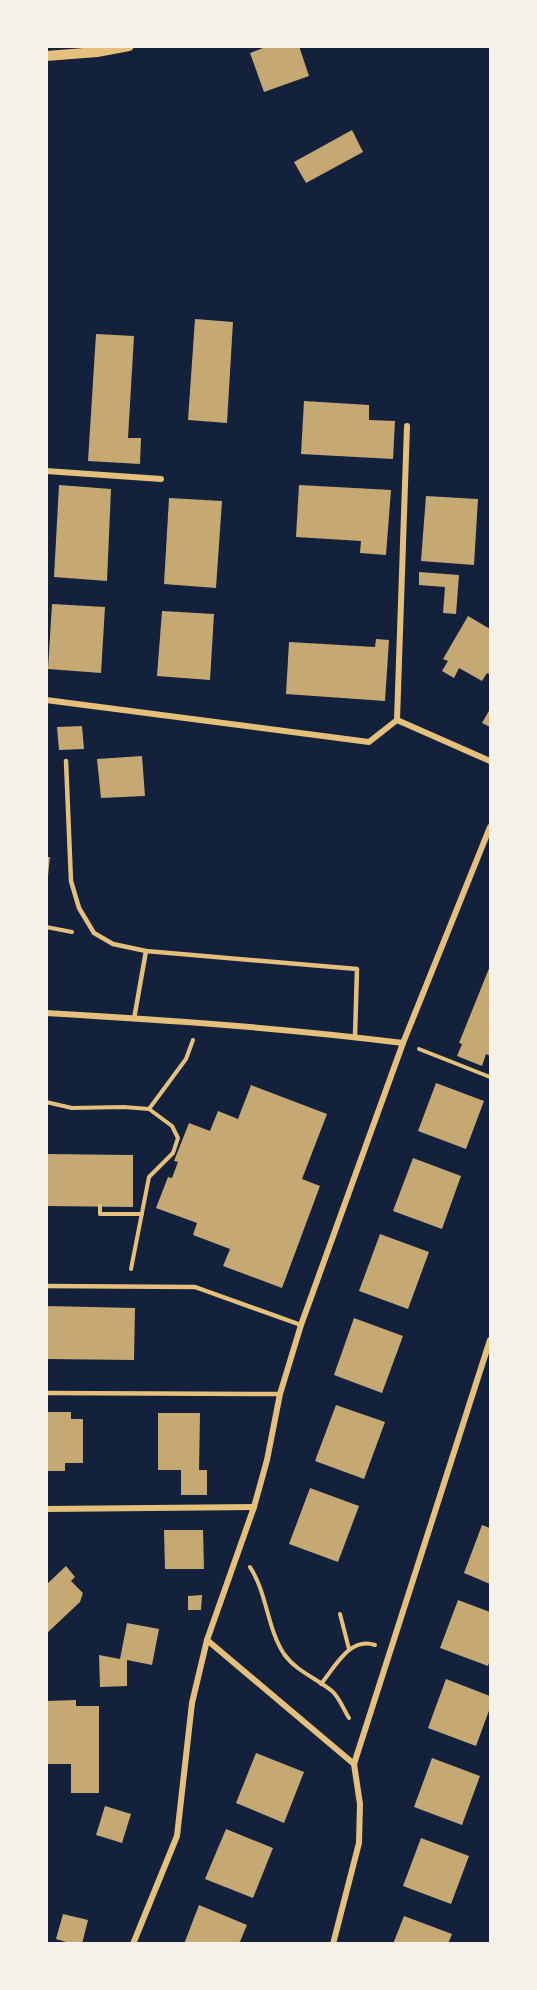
<svg xmlns="http://www.w3.org/2000/svg" width="537" height="1990" viewBox="0 0 537 1990" font-family="Merriweather,serif">
<rect width="100%" height="100%" fill="#14213d"/>
<g fill="#c6a872">
<polygon points="268,46 299,46 309,76 264,92 250,53"/>
<polygon points="352,130 363,152 306,183 294,162"/>
<polygon points="195,319 233,322 227,423 188,420"/>
<polygon points="96,334 134,336 128,438 141,438 140,464 88,461"/>
<polygon points="304,401 369,405 369,420 395,421 393,459 301,454"/>
<polygon points="59,485 111,489 107,581 54,577"/>
<polygon points="299,485 391,490 386,555 360,553 361,541 296,537"/>
<polygon points="426,496 478,499 474,565 421,561"/>
<polygon points="169,498 222,501 216,588 164,584"/>
<polygon points="419,572 459,575 456,614 443,613 445,587 419,585"/>
<polygon points="52,604 105,607 101,673 48,669"/>
<polygon points="162,611 214,614 210,680 157,676"/>
<polygon points="468,616 490,629 490,675 487,673 482,681 459,668 454,678 442,671 448,661 443,659"/>
<polygon points="376,639 389,640 385,701 286,694 289,642 375,647"/>
<polygon points="490,709 490,727 482,723"/>
<polygon points="82,726 84,749 59,750 57,727"/>
<polygon points="142,756 145,796 101,798 97,759"/>
<polygon points="46,857 50,857 48,876 46,876"/>
<polygon points="490,966 490,1056 486,1054 482,1066 457,1056 462,1044 459,1043"/>
<polygon points="436,1083 484,1101 466,1149 418,1131"/>
<polygon points="251,1085 327,1114 302,1179 320,1186 282,1288 223,1266 230,1249 193,1235 197,1223 156,1208 168,1177 172,1178 178,1162 174,1161 189,1123 210,1131 218,1111 238,1119"/>
<polygon points="46,1154 133,1155 133,1207 46,1206"/>
<polygon points="413,1158 461,1176 442,1229 393,1211"/>
<polygon points="380,1234 429,1252 408,1309 359,1291"/>
<polygon points="46,1306 135,1308 134,1360 46,1359"/>
<polygon points="354,1318 403,1336 382,1393 334,1375"/>
<polygon points="336,1405 385,1422 364,1479 315,1461"/>
<polygon points="46,1412 71,1412 71,1419 83,1419 83,1463 65,1463 65,1471 46,1471"/>
<polygon points="158,1413 200,1413 199,1470 207,1470 207,1495 181,1495 181,1470 158,1470"/>
<polygon points="310,1488 359,1506 338,1562 289,1544"/>
<polygon points="482,1525 490,1528 490,1584 464,1573"/>
<polygon points="164,1530 203,1530 204,1569 165,1569"/>
<polygon points="66,1566 75,1577 71,1581 83,1593 80,1602 46,1634 46,1585"/>
<polygon points="202,1595 201,1610 188,1610 188,1596"/>
<polygon points="458,1600 490,1612 490,1659 488,1666 440,1648"/>
<polygon points="127,1623 159,1629 152,1665 127,1660 127,1686 100,1687 99,1655 120,1659"/>
<polygon points="446,1679 490,1696 490,1708 476,1746 428,1728"/>
<polygon points="76,1700 76,1706 99,1706 99,1793 71,1793 71,1764 46,1764 46,1701"/>
<polygon points="256,1753 304,1772 284,1823 236,1803"/>
<polygon points="432,1758 480,1776 462,1825 414,1807"/>
<polygon points="105,1806 131,1814 122,1843 96,1835"/>
<polygon points="226,1829 273,1848 253,1898 205,1879"/>
<polygon points="421,1838 469,1856 451,1904 403,1886"/>
<polygon points="199,1905 247,1925 239,1944 184,1944"/>
<polygon points="63,1914 88,1920 82,1944 73,1944 56,1939"/>
<polygon points="404,1916 452,1934 448,1944 393,1944"/>
</g>
<g fill="none" stroke-linecap="round" stroke-linejoin="round">
<g stroke="#e5c07b" stroke-width="4">
<polyline points="46,927 72,932"/>
<polyline points="419,1049 490,1077"/>
<polyline points="46,1102 72,1108 124,1107 149,1109"/>
<polyline points="100,1206 100,1214 142,1214"/>
<polyline points="131,1269 149,1177 173,1153 178,1138 172,1126 149,1109 186,1059 193,1040"/>
<path d="M250,1567C267,1593 267,1628 284,1654C296,1671 316,1678 332,1691C339,1697 344,1710 349,1718"/>
<polyline points="340,1614 349,1649"/>
<path d="M321,1684C335,1667 350,1636 375,1645"/>
</g>
<g stroke="#e5c07b" stroke-width="4.5">
<polyline points="66,761 71,881 79,908 94,933 113,944 146,951 357,969 355,1037"/>
<polyline points="134,1019 146,951"/>
<polyline points="46,1286 195,1287 301,1325"/>
<polyline points="46,1393 280,1394"/>
</g>
<g stroke="#e5c07b" stroke-width="6">
<polyline points="46,471 161,479"/>
<polyline points="46,700 369,742 397,720 490,761"/>
<polyline points="397,720 407,426"/>
<path d="M46,1013C165,1020 285,1028 403,1043"/>
<polyline points="46,1509 254,1507"/>
<polyline points="207,1640 354,1764"/>
<polyline points="133,1944 177,1836 192,1703 207,1640 254,1507 267,1460 280,1394 301,1325 403,1043 490,827"/>
<polyline points="333,1944 359,1843 360,1804 354,1764 490,1340"/>
</g>
<polyline stroke="#e5c07b" stroke-width="10" points="46,56 97,52 129,46"/>
</g>
<rect width="537" height="1990" fill="none" stroke="#f6f1e7" stroke-width="96"/>
</svg>
